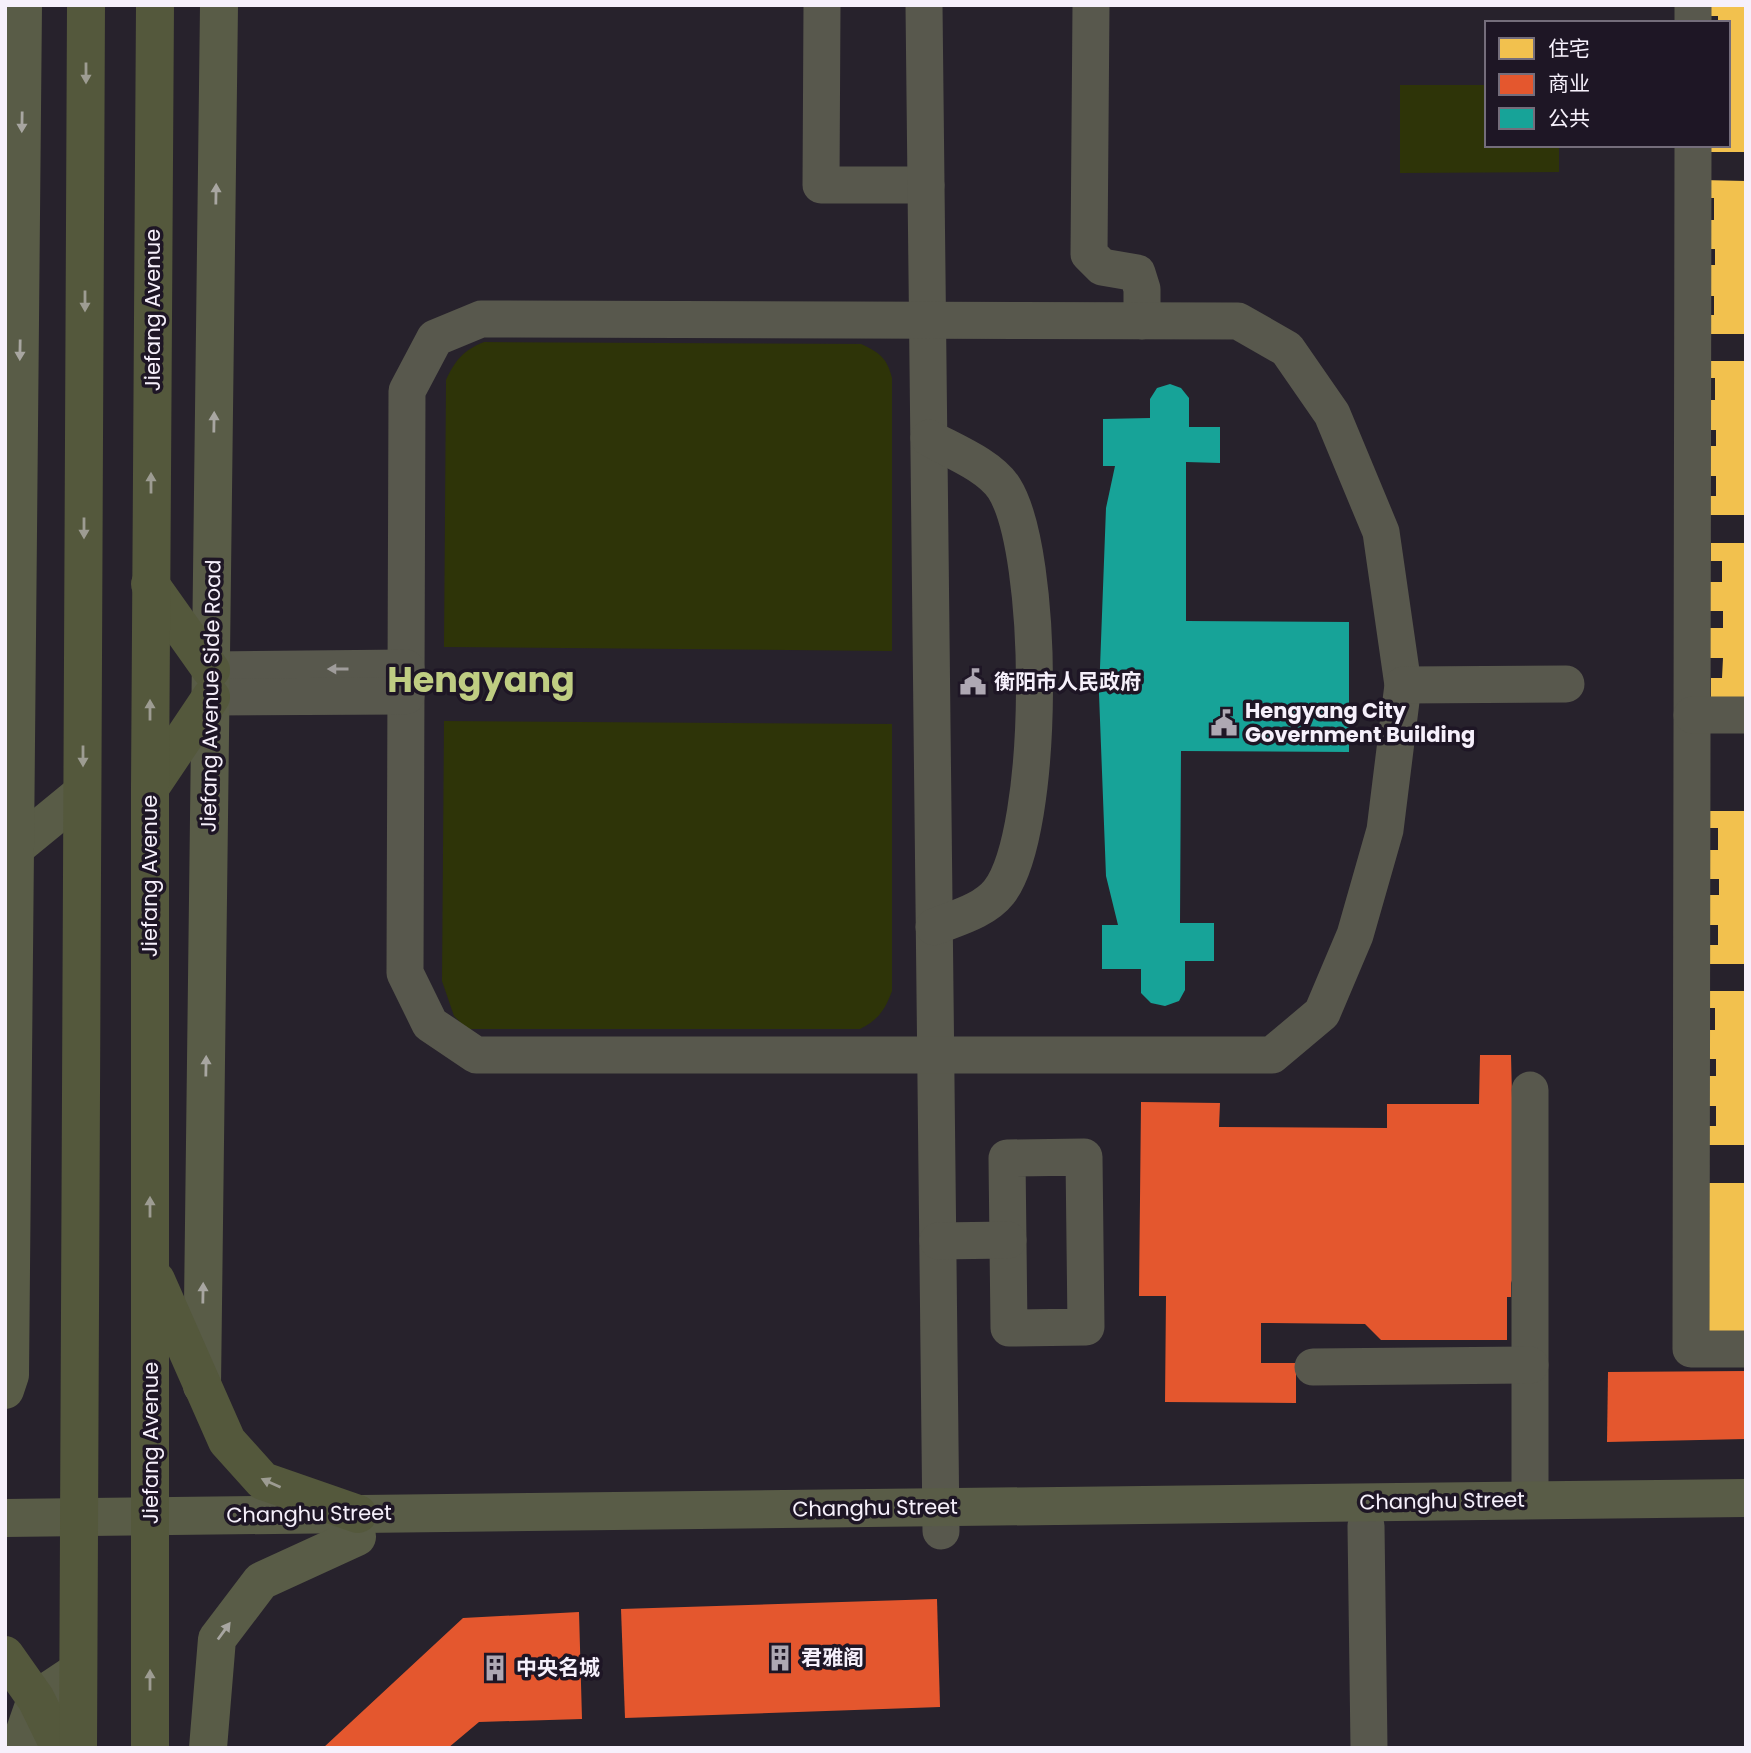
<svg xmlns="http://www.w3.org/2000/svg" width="1751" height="1753" viewBox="0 0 1751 1753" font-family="Poppins,'Noto Sans SC',sans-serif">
<rect width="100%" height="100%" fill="#27222c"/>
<g fill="#2e3408">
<polygon points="1400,85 1487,85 1487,145 1559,145 1559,172 1400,173"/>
<path d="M484,342L861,344C879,352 887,358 892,378V651L444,647L446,380C455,360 464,350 484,342Z"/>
<path d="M444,721L892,724V991C885,1010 878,1020 860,1029H467L454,1016L442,981Z"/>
</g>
<g fill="#f2c14e">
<polygon points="1706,5 1746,5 1746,152 1706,152 1706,145 1728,145 1728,23 1718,23 1718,16 1706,16"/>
<polygon points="1702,180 1746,181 1746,334 1702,334 1702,315 1714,315 1714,296 1701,296 1701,265 1715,265 1715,249 1702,249 1702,220 1714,220 1714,198 1702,198"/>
<polygon points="1703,361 1746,361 1746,515 1703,515 1703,496 1716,496 1716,476 1702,476 1702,446 1716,446 1716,430 1703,430 1703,400 1715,400 1715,378 1703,378"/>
<polygon points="1711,543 1746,543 1746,697 1711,697 1711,678 1722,678 1723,658 1709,658 1709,628 1723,628 1723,611 1710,611 1710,582 1722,582 1722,561 1711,561"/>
<polygon points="1706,811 1746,811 1746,964 1706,964 1706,945 1718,945 1718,925 1705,925 1705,895 1719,895 1719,879 1706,879 1706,850 1718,850 1718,828 1706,828"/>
<polygon points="1703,991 1746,991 1746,1145 1703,1145 1703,1126 1716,1126 1716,1106 1702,1106 1702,1076 1716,1076 1716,1059 1703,1059 1703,1030 1715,1030 1715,1008 1703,1008"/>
<rect x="1696" y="1183" width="50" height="154"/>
</g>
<g fill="#e4572e">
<polygon points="1480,1055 1511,1055 1516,1270 1511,1283 1511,1297 1507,1297 1507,1340 1381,1340 1365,1324 1261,1323 1261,1363 1296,1363 1296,1403 1165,1402 1166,1296 1139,1296 1141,1102 1220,1103 1219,1127 1387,1128 1387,1104 1479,1104"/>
<polygon points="1746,1371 1746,1439 1607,1442 1608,1372"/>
<polygon points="937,1599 940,1707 625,1718 621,1609"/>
<polygon points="579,1612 582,1719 479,1722 448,1748 323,1748 463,1618"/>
</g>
<polygon fill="#17a398" points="1170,384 1181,388 1189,398 1189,427 1220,427 1220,463 1186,462 1186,621 1349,622 1349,752 1181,751 1180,923 1214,923 1214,961 1185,961 1185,990 1179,1001 1165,1006 1151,1003 1141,993 1141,969 1102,969 1102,925 1118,925 1106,876 1099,694 1106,508 1115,466 1103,466 1103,419 1150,418 1150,399 1157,388"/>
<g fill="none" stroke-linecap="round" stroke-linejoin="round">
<g stroke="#58584d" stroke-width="37">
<polyline points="822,5 821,185 926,185"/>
<polyline points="924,5 941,1531"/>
<polyline points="1091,5 1089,254 1102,267 1137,273 1142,289 1142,321"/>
<polyline points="1693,23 1693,5"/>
<polyline points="1693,145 1691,1349 1746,1349"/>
<polygon points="481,319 1238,321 1287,349 1332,414 1381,532 1403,685 1385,830 1355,935 1322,1013 1272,1055 476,1055 430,1024 405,973 407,391 435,338"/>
<path d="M929,438C952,451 989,465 1004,488C1045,552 1046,831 999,892C984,911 956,918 934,927"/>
<polyline points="211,670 406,668"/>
<polyline points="1403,685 1566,684"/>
<polyline points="211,697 406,696"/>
<polyline points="1692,715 1746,715"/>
<polyline points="1530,1090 1530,1500"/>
<polygon points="1084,1157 1086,1327 1009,1328 1007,1158"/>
<polyline points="938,1241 1008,1240"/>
<polyline points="1313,1367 1530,1365"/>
<polyline points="1366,1526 1369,1748"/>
</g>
<g stroke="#595c47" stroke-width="38">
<polyline points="15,848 82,793"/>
<polyline points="202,1386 219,5"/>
<polyline points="5,1390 10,1375 23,5"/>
<polyline points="5,1518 1746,1498"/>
<polyline points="19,1748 36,1699 78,1671"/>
<polyline points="208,1748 217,1639 261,1581 357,1537"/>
</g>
<g stroke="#54583c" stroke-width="38">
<polyline points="150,584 211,670"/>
<polyline points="150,788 211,697"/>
<polyline points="156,1280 227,1441 263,1481 358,1514"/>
<polyline points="5,1655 36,1699 60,1748"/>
<polyline points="78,1748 86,5"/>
<polyline points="150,1748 150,788 155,5"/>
</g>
</g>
<defs><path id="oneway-solid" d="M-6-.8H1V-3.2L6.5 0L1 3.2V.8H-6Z" transform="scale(1.75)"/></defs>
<g fill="#9d9c92">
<use href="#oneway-solid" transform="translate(86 73) rotate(90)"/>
<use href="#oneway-solid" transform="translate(85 301) rotate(90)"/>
<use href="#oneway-solid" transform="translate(151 483) rotate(-90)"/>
<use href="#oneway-solid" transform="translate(84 528) rotate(90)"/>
<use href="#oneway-solid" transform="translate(150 710) rotate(-90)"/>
<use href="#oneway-solid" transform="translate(83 756) rotate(90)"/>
<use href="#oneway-solid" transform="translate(150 1207) rotate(-90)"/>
<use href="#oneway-solid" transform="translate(271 1483) rotate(-156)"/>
<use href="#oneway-solid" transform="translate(150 1680) rotate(-90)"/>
</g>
<g fill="#a8a6a1">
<use href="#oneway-solid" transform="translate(22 122) rotate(91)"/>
<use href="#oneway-solid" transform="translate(216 194) rotate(-89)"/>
<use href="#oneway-solid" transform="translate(20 350) rotate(91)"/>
<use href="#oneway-solid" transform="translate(214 422) rotate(-89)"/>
<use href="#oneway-solid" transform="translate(206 1066) rotate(-89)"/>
<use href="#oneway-solid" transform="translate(203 1293) rotate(-89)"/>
<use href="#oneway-solid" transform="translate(224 1631) rotate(-54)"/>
</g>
<use fill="#9f9c9b" href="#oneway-solid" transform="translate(338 669) rotate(180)"/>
<defs>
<g id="civic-bare" transform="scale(2.1)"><path d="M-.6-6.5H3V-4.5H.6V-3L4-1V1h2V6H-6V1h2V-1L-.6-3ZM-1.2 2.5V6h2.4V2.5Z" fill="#aea8b3" stroke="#1e1625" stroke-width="2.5" paint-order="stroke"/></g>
<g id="building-bare" transform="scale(2.1)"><path d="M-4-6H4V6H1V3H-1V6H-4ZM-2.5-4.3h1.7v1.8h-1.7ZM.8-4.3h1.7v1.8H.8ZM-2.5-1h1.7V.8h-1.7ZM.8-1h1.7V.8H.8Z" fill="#aea8b3" stroke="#1e1625" stroke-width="2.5" paint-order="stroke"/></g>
</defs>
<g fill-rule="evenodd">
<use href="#civic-bare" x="973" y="682"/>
<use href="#civic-bare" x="1224" y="723"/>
<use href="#building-bare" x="780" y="1658"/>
<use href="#building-bare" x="495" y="1668"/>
</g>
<g text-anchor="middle" stroke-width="7" stroke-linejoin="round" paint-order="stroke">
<g font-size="21" fill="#f6f0fb" stroke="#1e1625">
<text transform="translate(153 310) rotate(-90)" y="7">Jiefang Avenue</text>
<text transform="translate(211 696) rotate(-89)" y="7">Jiefang Avenue Side Road</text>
<text transform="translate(150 876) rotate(-90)" y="7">Jiefang Avenue</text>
<text transform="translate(151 1443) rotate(-90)" y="7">Jiefang Avenue</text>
<text transform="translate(1442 1501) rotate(-1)" y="7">Changhu Street</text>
<text transform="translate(875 1508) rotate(-1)" y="7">Changhu Street</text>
<text transform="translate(309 1514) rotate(-1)" y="7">Changhu Street</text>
</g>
<g font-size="21" font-weight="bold" fill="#f6f0fb" stroke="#1e1625" text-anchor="start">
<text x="994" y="689">衡阳市人民政府</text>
<text x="1245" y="718">Hengyang City<tspan x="1245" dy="24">Government Building</tspan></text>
<text x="801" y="1665">君雅阁</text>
<text x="516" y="1675">中央名城</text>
</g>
<g font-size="35" font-weight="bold" fill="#bfcd82" stroke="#1e1625">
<text x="481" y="692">Hengyang</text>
</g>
</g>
<rect width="1751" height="1753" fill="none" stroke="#f6f0fb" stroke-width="14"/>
<rect x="1485" y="21" width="245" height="126" fill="#1e1625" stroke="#746d7b" stroke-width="2"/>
<rect x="1499" y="38" width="35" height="21" fill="#f2c14e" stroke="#746d7b" stroke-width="2"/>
<text x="1548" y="56" font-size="21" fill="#f6f0fb">住宅</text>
<rect x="1499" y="74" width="35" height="21" fill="#e4572e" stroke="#746d7b" stroke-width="2"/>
<text x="1548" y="91" font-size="21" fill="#f6f0fb">商业</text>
<rect x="1499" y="108" width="35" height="21" fill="#17a398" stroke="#746d7b" stroke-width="2"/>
<text x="1548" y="126" font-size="21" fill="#f6f0fb">公共</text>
</svg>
